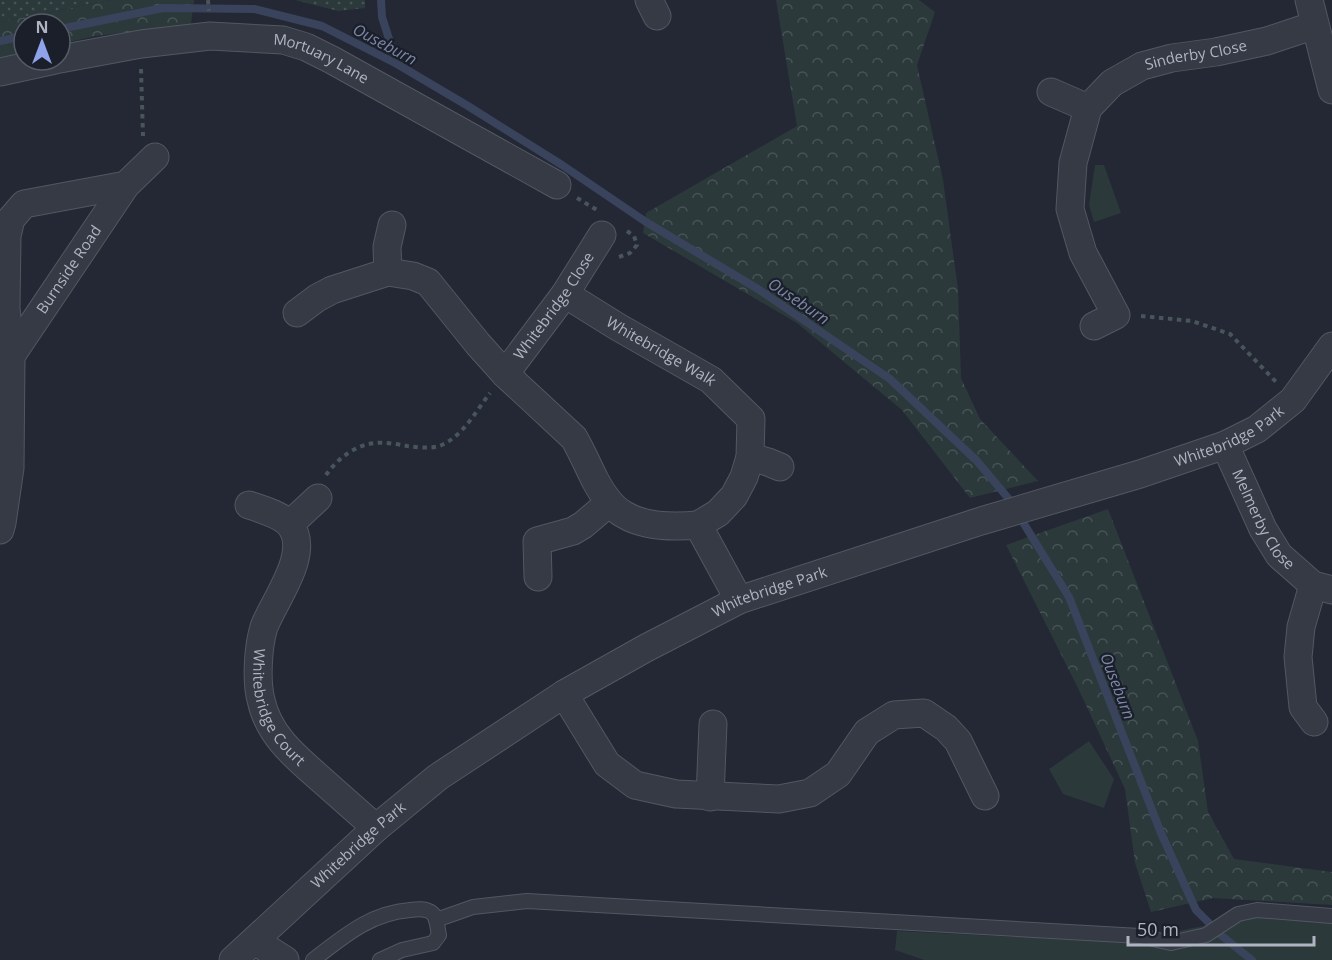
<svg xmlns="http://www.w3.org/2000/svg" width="1332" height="960" viewBox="0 0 1332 960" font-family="'Open Sans',sans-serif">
<defs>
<pattern id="forest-crowns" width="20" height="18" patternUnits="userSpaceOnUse" patternTransform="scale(1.5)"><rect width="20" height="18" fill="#2b393b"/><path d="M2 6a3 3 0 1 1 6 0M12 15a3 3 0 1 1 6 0" fill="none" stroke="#475356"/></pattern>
<pattern id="garden-dots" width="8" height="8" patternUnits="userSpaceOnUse" patternTransform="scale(1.5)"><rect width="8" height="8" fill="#2b393b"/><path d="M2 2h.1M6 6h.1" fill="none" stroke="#475356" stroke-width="1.8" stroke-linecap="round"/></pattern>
</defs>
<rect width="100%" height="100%" fill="#232834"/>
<g fill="#2b393b">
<polygon points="1095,165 1104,165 1121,213 1094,222 1089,205"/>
<polygon points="1089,741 1114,779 1104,808 1063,794 1049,769"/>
<polygon points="1260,915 1332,921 1332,960 924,960 895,950 897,931 1121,942"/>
</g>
<g fill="url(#forest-crowns)">
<polygon points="110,0 194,0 191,24 96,36 60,44 60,24 24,24 24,52 0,58 0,22"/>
<polygon points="776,0 919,0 935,12 917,65 943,180 958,289 961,378 980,419 1038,481 970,498 902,410 797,323 643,233 646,213 797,126"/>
<polygon points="1108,509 1198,741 1208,812 1234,859 1332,872 1332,905 1213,898 1151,912 1135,863 1125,789 1078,688 1006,545"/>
</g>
<g fill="url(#garden-dots)">
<polygon points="0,0 110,0 0,22"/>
<polygon points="295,0 365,0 365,8 338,11"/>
</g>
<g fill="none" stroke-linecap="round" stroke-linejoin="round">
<g stroke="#3a435c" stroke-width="8">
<polyline points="381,0 382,17 397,64"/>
<polyline points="60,29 163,8 254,9 322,26 397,64 468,106 562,165 646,222 758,289 890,379 977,461 1008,498 1069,597 1161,833 1196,910 1222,936 1252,960"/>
<polyline points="0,41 24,36"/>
</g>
<g stroke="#535763" stroke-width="16">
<g id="lane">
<polyline points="436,920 473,907 527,901 1140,936 1171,943 1206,935 1238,914 1257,910 1332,916"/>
<path d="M313,960C343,937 370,913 410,910C417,909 426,908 432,913C438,918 437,928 439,935L433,943L402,950L380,960"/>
</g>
</g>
<g stroke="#535763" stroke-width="29">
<g id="street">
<polyline points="649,0 657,16"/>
<polyline points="1309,0 1332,90"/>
<path id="s1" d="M60,59L141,44L210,36L283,40L306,47L332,60L557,185"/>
<polyline points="0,72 55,60"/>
<polyline points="1051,92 1088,108"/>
<polyline points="388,272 387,247 392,225"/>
<path id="s2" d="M565,294L618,327L711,380L751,419L750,457L744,477L734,496L718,513L698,525"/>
<path d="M297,313L317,298L332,290L388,272L413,276L428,282L478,344L505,374L574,438C582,452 588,466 595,480C602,493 611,508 625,515C645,527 676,527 698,525L739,600"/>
<path id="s3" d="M1094,326L1116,315L1083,253L1070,209L1073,163L1088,108L1112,83L1142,66L1172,58L1216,52L1267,41L1315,25"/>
<path id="s4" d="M11,356L126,185"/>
<path id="s5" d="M505,374L565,294L602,235"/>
<path id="s6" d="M1225,445L1263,529L1279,555L1313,585L1332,590"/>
<polyline points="750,457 768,462 780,467"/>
<path id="s7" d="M249,505C261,509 282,515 290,525C312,553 274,600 264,627C258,646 256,681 261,700C269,737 297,758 324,782C341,797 359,813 376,828"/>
<polyline points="290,524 318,498"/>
<polyline points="0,530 2,523 10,468 11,356 6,308 7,236 11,219 24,204 126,185 155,157"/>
<polyline points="538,577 537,541 573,531 583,525 609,503"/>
<polyline points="1313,585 1301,627 1298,657 1303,707 1314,722"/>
<polyline points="564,694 607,764 635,785 676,794 779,799 810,793 838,774 867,732 894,715 924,713 946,728 958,741 985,796"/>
<polyline points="710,797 713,724"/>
<polyline points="255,941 285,960"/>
<path id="s8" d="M233,960L376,828L438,777L564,694L646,648L739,600L981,521L1140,474L1225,445L1257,429L1293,400L1332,346"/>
</g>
</g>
<g stroke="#48555a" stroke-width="4" stroke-dasharray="4.5 4.5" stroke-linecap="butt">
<polyline points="208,0 209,11"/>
<polyline points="141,69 143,136"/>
<polyline points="577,198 597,210"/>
<polyline points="619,257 630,253 637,245 634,236 627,231"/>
<polyline points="1141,316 1192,321 1230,334 1276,382"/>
<path d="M326,475C337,459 355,445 375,443C385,442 397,444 407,446C417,447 429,449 439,446C462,438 476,411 490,393"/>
</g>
<use href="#lane" stroke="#363a45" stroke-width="14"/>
<use href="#street" stroke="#363a45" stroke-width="27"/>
</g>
<g text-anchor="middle" stroke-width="4.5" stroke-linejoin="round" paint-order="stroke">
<g font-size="15" fill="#b0b4c2" stroke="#1b1f2a">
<text dy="5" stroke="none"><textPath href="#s3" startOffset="368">Sinderby Close</textPath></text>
<text dy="5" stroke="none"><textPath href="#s1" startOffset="267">Mortuary Lane</textPath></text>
<text dy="5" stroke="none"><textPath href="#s4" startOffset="104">Burnside Road</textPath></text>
<text dy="5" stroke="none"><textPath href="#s5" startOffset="84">Whitebridge Close</textPath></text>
<text dy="5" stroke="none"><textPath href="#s2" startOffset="112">Whitebridge Walk</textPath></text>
<text dy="5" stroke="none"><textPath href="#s8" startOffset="1142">Whitebridge Park</textPath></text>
<text dy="5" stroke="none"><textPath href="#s6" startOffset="84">Melmerby Close</textPath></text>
<text dy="5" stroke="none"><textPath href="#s8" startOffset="656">Whitebridge Park</textPath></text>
<text dy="5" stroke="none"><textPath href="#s7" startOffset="243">Whitebridge Court</textPath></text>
<text dy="5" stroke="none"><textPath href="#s8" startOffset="170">Whitebridge Park</textPath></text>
</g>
<g font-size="16" font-style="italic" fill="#7c87a7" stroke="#1b1f2a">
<text transform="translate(385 44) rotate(28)" y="6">Ouseburn</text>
<text transform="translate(799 301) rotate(34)" y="6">Ouseburn</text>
<text transform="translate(1118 686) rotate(69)" y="6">Ouseburn</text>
</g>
</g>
<g transform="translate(42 42)"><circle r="28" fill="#1b1f2a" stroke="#575b67" stroke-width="1.5"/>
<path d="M0-4.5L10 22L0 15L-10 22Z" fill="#8ea3ea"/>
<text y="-9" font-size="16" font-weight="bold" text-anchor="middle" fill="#b0b4c2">N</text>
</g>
<path d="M1128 936v9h186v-9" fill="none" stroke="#b0b4c2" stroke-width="3"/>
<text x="1137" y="936" font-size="18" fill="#b0b4c2" stroke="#1b1f2a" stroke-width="4.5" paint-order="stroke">50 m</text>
</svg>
